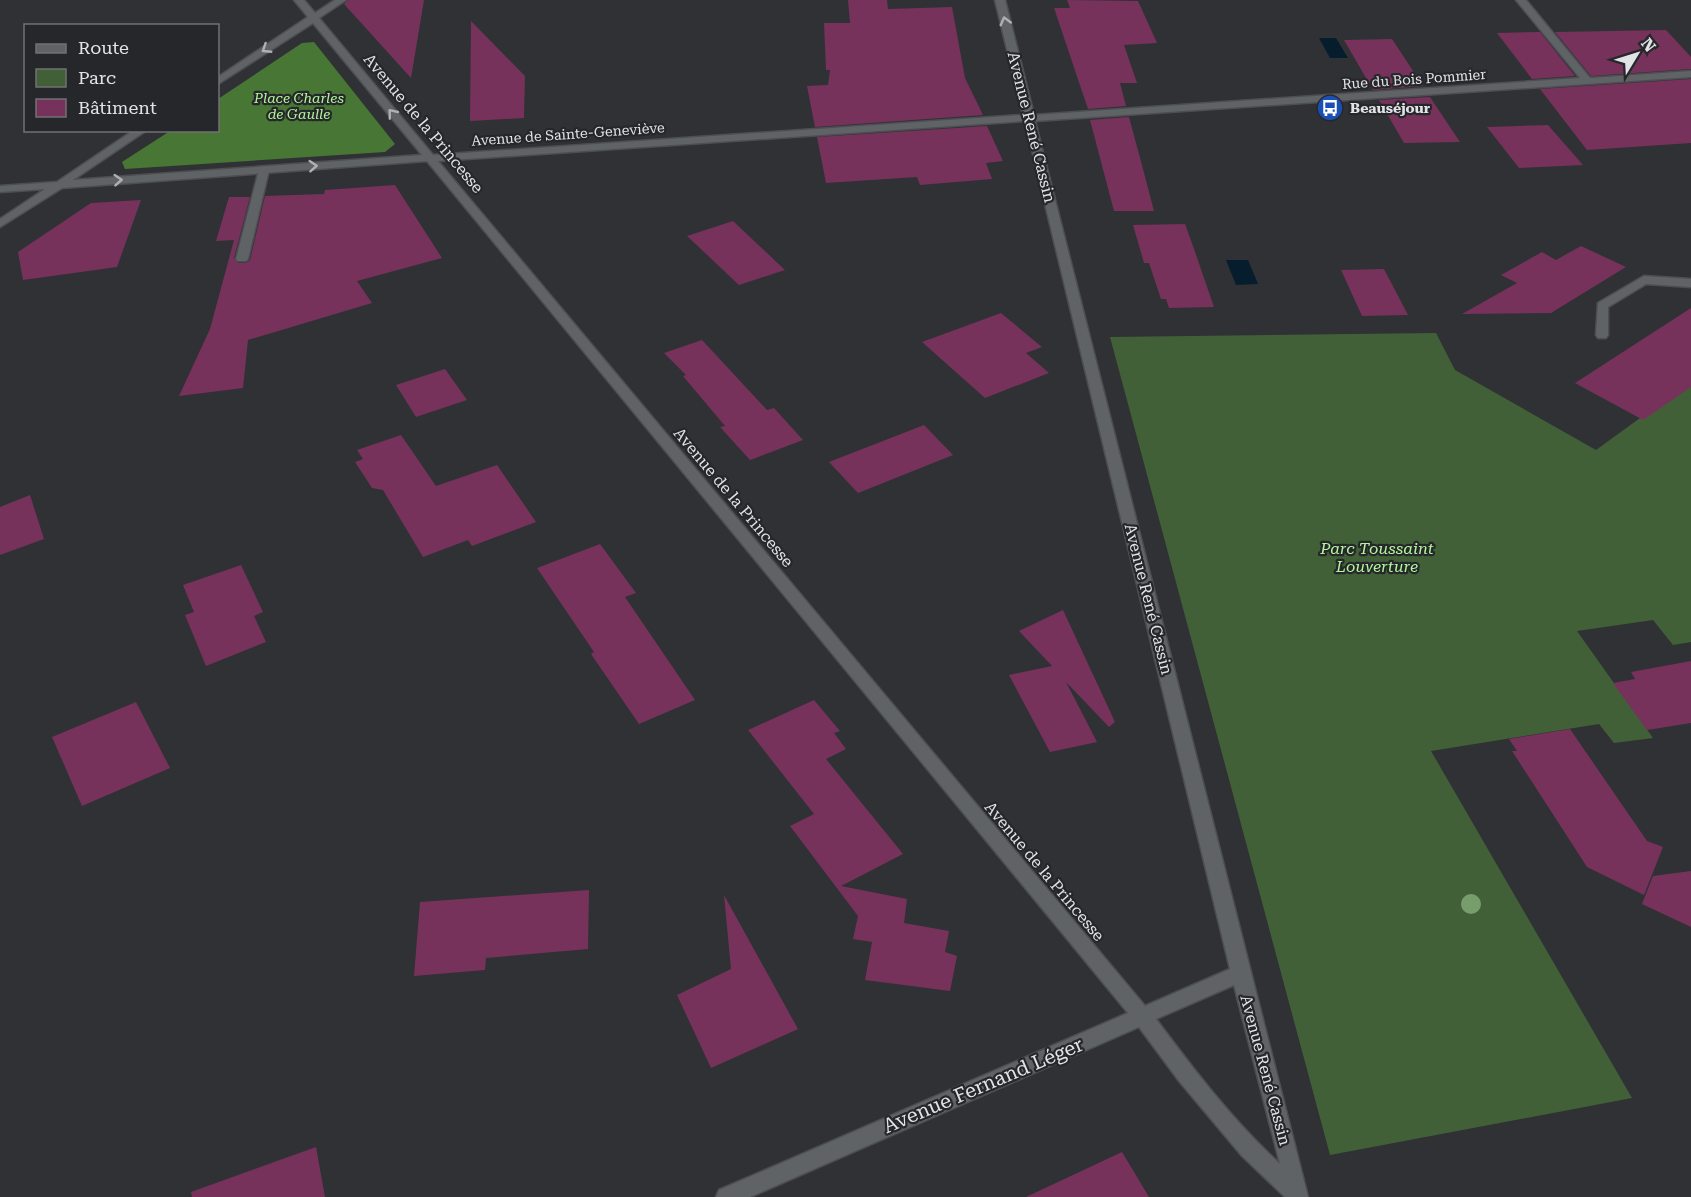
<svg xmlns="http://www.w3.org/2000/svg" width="1691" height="1197" viewBox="0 0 1691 1197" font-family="'Roboto Serif',serif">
<rect width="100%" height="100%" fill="#2f3135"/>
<polygon fill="#426037" points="1436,333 1455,370 1596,450 1691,381 1691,642 1673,645 1653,620 1577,631 1653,738 1614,743 1599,724 1431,751 1632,1098 1330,1155 1110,337"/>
<polygon fill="#487635" points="314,42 395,144 385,152 125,169 122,162 170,131 218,130 218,99 302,43"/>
<g fill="#061d2d">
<polygon points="1319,38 1336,38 1348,58 1330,58"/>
<polygon points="1226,260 1248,260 1258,284 1236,285"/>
</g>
<g fill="#76325b">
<polygon points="348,0 424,0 411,78 344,4"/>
<polygon points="848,0 887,0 888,9 952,7 965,78 983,115 815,127 807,86 828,85 830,70 826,70 824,23 850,23"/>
<polygon points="1067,0 1138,1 1157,43 1124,45 1137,83 1120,83 1126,106 1088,109 1054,8 1070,8"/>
<polygon points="471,21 525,76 524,118 470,121"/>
<polygon points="1666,30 1691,57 1691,69 1591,76 1555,32"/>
<polygon points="1540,32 1575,76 1532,79 1497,33"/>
<polygon points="1392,39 1423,86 1373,90 1344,40"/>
<polygon points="1691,79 1691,143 1587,150 1540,89"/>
<polygon points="1430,97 1460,142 1404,143 1379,100"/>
<polygon points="1129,117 1143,169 1154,211 1114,211 1090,120"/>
<polygon points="1548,125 1583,165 1519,168 1487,127"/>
<polygon points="987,126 1003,161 986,163 992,179 920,185 917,177 826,183 817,137"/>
<polygon points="395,185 442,258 357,281 372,303 248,340 243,388 179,396 210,329 234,240 216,241 229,197 250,197 234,258 238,263 246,263 250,260 265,196 324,194 325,190"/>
<polygon points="141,200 117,267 23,280 18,252 91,203"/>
<polygon points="733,221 785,270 739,285 687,236"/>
<polygon points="1185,224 1193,246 1214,307 1169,308 1166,299 1161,299 1149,263 1144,263 1133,225"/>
<polygon points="1581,246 1626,267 1551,313 1462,314 1517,283 1501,275 1542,252 1556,260"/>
<polygon points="1384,269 1408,315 1362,316 1341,270"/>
<polygon points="1691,308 1691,387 1643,420 1575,383"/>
<polygon points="1001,313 1042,347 1026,353 1049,373 985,398 922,342"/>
<polygon points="702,340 767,410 774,408 803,440 750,460 720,427 725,426 683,376 686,375 664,353"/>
<polygon points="445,369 467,400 416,417 396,385"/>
<polygon points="924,425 953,455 858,493 829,462"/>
<polygon points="401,435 436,486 497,465 536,522 472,546 468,540 423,557 383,490 372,488 355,462 363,459 357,450"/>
<polygon points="30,495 44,539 0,555 0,507"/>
<polygon points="600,544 636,593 625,597 695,700 639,724 591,654 594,652 537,568"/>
<polygon points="241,565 263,612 254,616 266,642 206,666 185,615 194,612 183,585"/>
<polygon points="1063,610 1115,722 1109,727 1066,682 1097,742 1050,752 1009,675 1052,666 1019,631"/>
<polygon points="1691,661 1691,723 1647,730 1613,683 1635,679 1631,672"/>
<polygon points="814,700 840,731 834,733 846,749 826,759 903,854 841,886 907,899 904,923 949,931 945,952 957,956 950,991 865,980 872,942 853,939 858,916 790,826 814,814 748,730"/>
<polygon points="136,702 170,768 82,806 52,737"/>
<polygon points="1570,729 1647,841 1663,847 1644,895 1587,867 1512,751 1517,751 1509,739"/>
<polygon points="1691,871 1691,927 1642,904 1653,876"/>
<polygon points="589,890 588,949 486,958 485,970 414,976 420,902"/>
<polygon points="724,895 798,1029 711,1068 677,995 731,969"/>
<polygon points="316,1147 325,1197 192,1197 191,1192"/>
<polygon points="1122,1152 1149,1197 1026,1197"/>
</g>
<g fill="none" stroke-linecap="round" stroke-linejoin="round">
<g stroke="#4c4e51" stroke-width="3">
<polygon id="lane" points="264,167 269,170 248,259 246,261 238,261 236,259 259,170"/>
</g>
<g stroke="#4c4e51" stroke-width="3">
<g id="street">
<path d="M294,0H304L315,13L335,0H346L319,18L433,155L1023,115L995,0H1005L1034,115L1580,78L1516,0H1526L1590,78L1691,71V77L1035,121L1308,1197H1285L1242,1156L1179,1081L1139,1027L750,1197H716L719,1190L1128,1013L427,161L62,188L0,227V219L45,189L0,192V186L57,182L134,130H147L73,180L422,155L313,23L218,84V77L308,17ZM1025,121L1230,969L1145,1006L438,161ZM1234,985L1280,1164C1233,1121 1194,1070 1156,1019Z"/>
<polygon points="1644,276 1691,279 1691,287 1646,284 1608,307 1608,335 1606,338 1598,338 1596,335 1598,303"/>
</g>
</g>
<use href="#lane" fill="#606366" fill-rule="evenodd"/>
<use href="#street" fill="#606366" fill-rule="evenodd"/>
</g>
<circle fill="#789d6d" cx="1471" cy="904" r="10"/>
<defs><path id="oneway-chevron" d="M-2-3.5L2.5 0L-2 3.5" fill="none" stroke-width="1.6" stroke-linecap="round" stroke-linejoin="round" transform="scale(1.5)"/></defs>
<g stroke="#aeb0b3">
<use href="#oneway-chevron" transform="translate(1005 21) rotate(-105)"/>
<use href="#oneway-chevron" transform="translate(266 49) rotate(147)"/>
<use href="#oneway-chevron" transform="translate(392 113) rotate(-129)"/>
<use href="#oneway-chevron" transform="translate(313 166) rotate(-4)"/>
<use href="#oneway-chevron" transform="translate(118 180) rotate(-4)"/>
</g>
<defs>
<g id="bus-disc" transform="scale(1.35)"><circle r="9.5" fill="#1a4fb4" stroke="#25272b"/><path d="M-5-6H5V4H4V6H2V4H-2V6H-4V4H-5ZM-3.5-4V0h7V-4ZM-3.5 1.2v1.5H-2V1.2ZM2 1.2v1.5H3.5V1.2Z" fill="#fff"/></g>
</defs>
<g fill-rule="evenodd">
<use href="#bus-disc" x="1330" y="108"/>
</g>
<g text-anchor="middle" stroke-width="4.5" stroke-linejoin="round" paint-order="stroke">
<g font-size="14" fill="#e2e3e6" stroke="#25272b">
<text transform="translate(1414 79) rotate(-4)" y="5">Rue du Bois Pommier</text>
<text transform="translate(568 134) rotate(-4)" y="5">Avenue de Sainte-Geneviève</text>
</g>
<g font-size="14" font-style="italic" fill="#b4f69a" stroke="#25272b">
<text x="299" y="103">Place Charles<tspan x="299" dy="16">de Gaulle</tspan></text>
</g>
<g font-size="14" font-weight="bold" fill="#e2e3e6" stroke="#25272b" text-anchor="start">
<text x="1350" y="113">Beauséjour</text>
</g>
<g font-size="16" fill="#e2e3e6" stroke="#25272b">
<text transform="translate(424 123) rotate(50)" y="6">Avenue de la Princesse</text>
<text transform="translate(1032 127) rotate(76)" y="6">Avenue René Cassin</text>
<text transform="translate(734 497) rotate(50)" y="6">Avenue de la Princesse</text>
<text transform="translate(1149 599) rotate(76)" y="6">Avenue René Cassin</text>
<text transform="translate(1045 871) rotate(50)" y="6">Avenue de la Princesse</text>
<text transform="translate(1266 1070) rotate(75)" y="6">Avenue René Cassin</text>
</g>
<g font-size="16" font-style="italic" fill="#b4f69a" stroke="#25272b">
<text x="1377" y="554">Parc Toussaint<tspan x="1377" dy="18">Louverture</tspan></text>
</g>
<g font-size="20" fill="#e2e3e6" stroke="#25272b">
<text transform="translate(983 1085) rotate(-23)" y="7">Avenue Fernand Léger</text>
</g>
</g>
<rect x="24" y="24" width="195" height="108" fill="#25272b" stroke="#717276" stroke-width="1.5"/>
<rect x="36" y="44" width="30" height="9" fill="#606366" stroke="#717276" stroke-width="1.5"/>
<text x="78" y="54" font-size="18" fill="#e2e3e6">Route</text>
<rect x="36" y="69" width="30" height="18" fill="#426037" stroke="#717276" stroke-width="1.5"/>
<text x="78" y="84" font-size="18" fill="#e2e3e6">Parc</text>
<rect x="36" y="99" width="30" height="18" fill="#76325b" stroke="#717276" stroke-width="1.5"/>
<text x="78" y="114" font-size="18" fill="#e2e3e6">Bâtiment</text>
<g transform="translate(1637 54) rotate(52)" stroke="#25272b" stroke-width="4.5" paint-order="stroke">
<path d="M0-4.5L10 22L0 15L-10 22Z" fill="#e2e3e6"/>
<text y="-9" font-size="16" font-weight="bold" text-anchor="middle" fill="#e2e3e6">N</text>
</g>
</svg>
